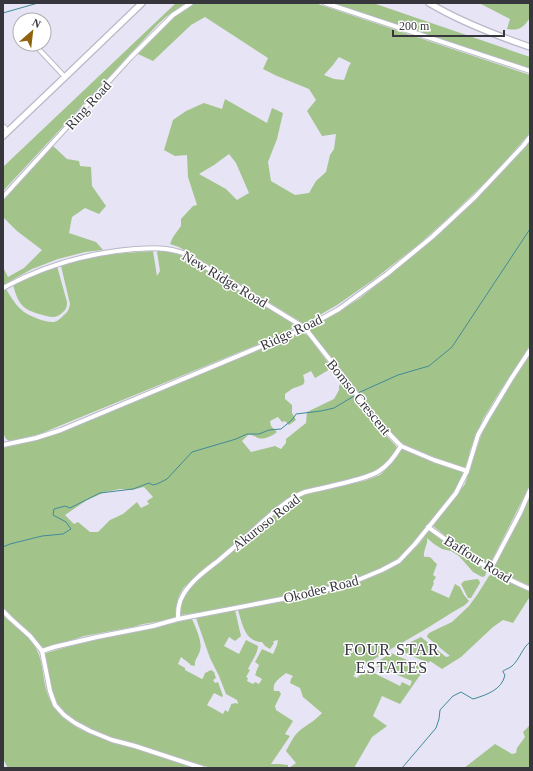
<svg xmlns="http://www.w3.org/2000/svg" width="533" height="771" viewBox="0 0 533 771" font-family="'Times New Roman',serif">
<rect width="100%" height="100%" fill="#e6e4f5"/>
<g fill="#a2c48a" fill-rule="evenodd">
<polygon points="176,3 186,3 167,16 158,24 3,191 3,167"/>
<path d="M194,3H315L530,75V133L494,174L446,220L418,245L373,280L337,305L304,324L179,247L170,244L173,237L181,226V219L193,206L197,205L188,177L187,155L175,156L164,150L173,120L186,111L204,103L222,109L225,99L267,123L272,108L283,113L277,139L268,162L271,181L295,195L309,193L316,181L326,172L330,155L334,149L336,134L322,136L307,111L316,100L309,89L277,76L263,69L268,58L205,17L191,25L153,61L138,54L171,19L182,10ZM339,57L351,63L349,66L344,80L334,79L324,75L333,65L338,58ZM229,154L236,163L249,193L237,200L226,189L199,174L214,165Z"/>
<polygon points="329,3 373,3 530,57 530,70"/>
<path d="M479,3H530V18C523,28 519,31 507,29L510,19Z"/>
<polygon points="530,140 530,346 500,391 483,419 470,450 468,462 465,467 463,467 421,453 400,442 390,434 368,408 310,332 310,327 324,320 359,299 436,237 474,201 514,159 524,148"/>
<polygon points="53,146 67,159 79,161 80,166 91,167 92,186 106,206 99,214 85,208 72,217 69,233 96,242 103,250 85,252 58,259 32,269 3,285 3,267 8,277 24,268 42,250 17,231 3,217 3,200"/>
<path d="M162,250L178,254L187,258L290,321L293,325L292,329L274,338L64,424L40,434L11,441C6,441 4,436 3,431V291L6,289C11,297 16,306 24,312C30,316 46,323 54,322C58,321 61,318 64,315C68,312 69,309 70,304L61,266L63,264L98,255L153,251L157,276L160,271L157,252L158,251Z"/>
<path d="M57,266L67,302C67,307 66,310 62,313C55,320 48,316 39,314C33,312 26,310 22,305C17,300 15,291 13,285L23,279Z"/>
<path d="M300,332L307,335L309,337L332,368L315,378L311,371L303,375C307,386 302,385 294,388C291,389 288,392 285,394V399L292,405V413L296,420L289,425L285,421L282,422L278,417L270,421L271,426L277,432C272,436 264,440 258,438C254,436 253,435 248,435L242,441L251,452L275,446L281,449L286,443V439L306,423L307,412L334,399L339,390V386L342,382L377,426L395,445L397,448L394,454L377,471L363,476L311,490L281,504L184,587C177,597 176,605 176,617L174,619L143,624L133,627L84,636L44,649H41L33,636L3,608V448L39,439L55,434ZM144,487L153,497L147,501L149,504L141,508L137,502L123,514L110,520L98,532H90L78,522L74,524L65,515L87,500L105,492L120,489L132,490Z"/>
<polygon points="530,354 530,485 490,564 488,565 483,563 453,542 433,526 433,524 449,505 465,484 474,455 483,431 500,399"/>
<path d="M401,448L424,458L462,471L463,475L456,489L411,545L397,559L377,570L358,578L338,584L234,607L181,615C180,598 188,590 199,578L284,506C292,500 300,496 309,493L364,481L380,475L393,462Z"/>
<polygon points="530,495 530,586 497,571 494,567"/>
<path d="M429,530L470,561L487,570L485,576L482,577L473,572L459,556L451,551L442,549L434,544L427,538C428,545 423,550 424,557C433,556 431,560 437,564L433,575L436,577L433,582L434,583L431,590L449,598L455,584L460,587L464,595L469,601L465,605C447,615 430,627 412,637C391,649 371,659 353,676L357,678L366,669L400,686L402,682L410,686L412,681L376,666V664L377,662L391,653L425,668L400,704L382,696L373,716L387,726L372,737L354,768H289L296,763L286,751C290,744 293,737 298,732C306,725 315,721 322,713L303,697L300,688L290,683L291,679L293,676L286,673C280,678 272,682 274,691H279L281,694L275,706L276,710L293,721L285,734L290,736L271,764H280L288,765V768H211L110,737L84,726L65,713L57,703L53,695L44,656L46,653C94,638 143,629 192,619C195,626 203,643 200,650C199,656 194,660 195,665L194,666L190,665V664L181,657L178,664L185,668V670L202,679L203,678L205,673L211,670L214,672L216,678L213,680L215,683L218,682L223,696L222,697L214,693L207,705L223,714L225,710L228,712L231,705V704L236,703L238,704V703L237,700L226,694L219,676L210,658L196,618L235,610L241,636L235,641L229,637L224,646L239,654L246,640L258,646C258,653 251,662 248,669L250,670L246,677L248,678L247,681L253,684L255,682L259,684L262,679L255,675L256,673V672L259,665L255,662L262,649L273,654L277,645L278,640L274,641L273,642L274,643L270,649L265,646L262,642C245,642 242,623 238,610L350,586L378,574L388,570L402,560L420,543Z"/>
<polygon points="492,574 530,591 530,599 529,598 513,623 503,620 493,627 461,657 442,669 430,661 428,663 401,651 400,649 401,647 421,637 446,657 450,656 427,637 428,634 431,632 452,622 469,606 477,595 489,576"/>
<polygon points="477,579 479,580 480,583 471,598 468,598 461,584 464,581"/>
<path d="M3,615C15,628 33,637 39,655C45,673 42,687 53,705C69,732 106,739 134,748C155,755 175,761 195,768H8L3,759Z"/>
<polygon points="530,725 530,768 464,768 495,744 512,754 516,753 517,748 525,737 523,732"/>
</g>
<g fill="none" stroke-linecap="round" stroke-linejoin="round">
<g stroke="#428a99" stroke-width="1">
<polyline points="3,13 38,3"/>
<polyline points="358,393 398,375 429,366 452,347 530,229"/>
<polyline points="3,547 10,544 42,536 63,534 71,529 66,522 53,515 54,509 65,506 70,508 100,493 133,489 149,483 153,485 157,484 167,479 192,452 236,439 247,434 259,434 269,430 281,429 292,420 296,414 321,411 334,408 354,396"/>
<path d="M402,768L436,728L439,719L440,710L453,696L461,692L473,699C486,695 502,690 505,675L503,672V671C506,669 510,668 512,666C520,659 522,648 530,642"/>
</g>
<g stroke="#bbb9c9" stroke-width="6">
<g id="street">
<polyline points="325,3 530,71"/>
<polyline points="34,44 65,77"/>
<polyline points="3,126 8,131"/>
<polyline points="3,197 131,57 173,15 191,3"/>
<path d="M3,288C45,265 87,253 135,249C152,248 167,247 183,253L305,328L352,388L373,417L401,446L434,460L467,471"/>
<polyline points="3,445 36,438 61,430 305,328 339,309 387,274 432,237 475,197 523,146 530,137"/>
<path d="M428,527C460,550 493,574 530,589"/>
<polyline points="491,568 520,513 530,490"/>
<polyline points="3,611 11,619 30,636 42,651 50,691 55,705 64,715 75,723 90,731 112,740 135,746 202,768"/>
<path d="M178,619C178,611 178,603 183,595C191,581 205,571 218,561C225,555 232,549 239,543C257,528 283,500 305,492C323,488 341,484 359,479C366,477 373,475 379,471C389,465 395,456 401,446"/>
<polyline points="42,651 54,647 97,637 153,626 178,619 287,598 346,585 382,570 399,561 415,544 456,493 467,471 478,435 487,419 511,379 530,350"/>
</g>
</g>
<g stroke="#bbb9c9" stroke-width="8">
<g id="secondary">
<path d="M429,3C461,22 495,35 530,47"/>
<polyline points="3,136 65,77 142,3"/>
</g>
</g>
<use href="#street" stroke="#fff" stroke-width="4"/>
<use href="#secondary" stroke="#fff" stroke-width="5.5"/>
</g>
<g text-anchor="middle" stroke-width="3" stroke-linejoin="round" paint-order="stroke">
<g font-size="14" fill="#37363d" stroke="#fff">
<text transform="translate(88 105) rotate(-48)" y="5">Ring Road</text>
<text transform="translate(225 279) rotate(31)" y="5">New Ridge Road</text>
<text transform="translate(291 332) rotate(-25)" y="5">Ridge Road</text>
<text transform="translate(359 397) rotate(51)" y="5">Bomso Crescent</text>
<text transform="translate(266 522) rotate(-38)" y="5">Akuroso Road</text>
<text transform="translate(478 559) rotate(32)" y="5">Baffour Road</text>
<text transform="translate(321 589) rotate(-14)" y="5">Okodee Road</text>
</g>
<g font-size="16" letter-spacing="1" fill="#33323e" stroke="#fff">
<text x="392" y="655">FOUR STAR<tspan x="392" dy="18">ESTATES</tspan></text>
</g>
</g>
<rect width="533" height="771" fill="none" stroke="#37363d" stroke-width="8"/>
<g transform="translate(32 32) rotate(28)"><circle r="19" fill="#ffffff" stroke="#afafb1"/>
<path d="M0-3L7 15L0 10L-7 15Z" fill="#8f620b"/>
<text y="-6" font-size="11" font-weight="bold" text-anchor="middle" fill="#37363d">N</text>
</g>
<path d="M393 30v6h111v-6" fill="none" stroke="#37363d" stroke-width="2"/>
<text x="399" y="30" font-size="12" fill="#37363d" stroke="#ffffff" stroke-width="3" paint-order="stroke">200 m</text>
</svg>
